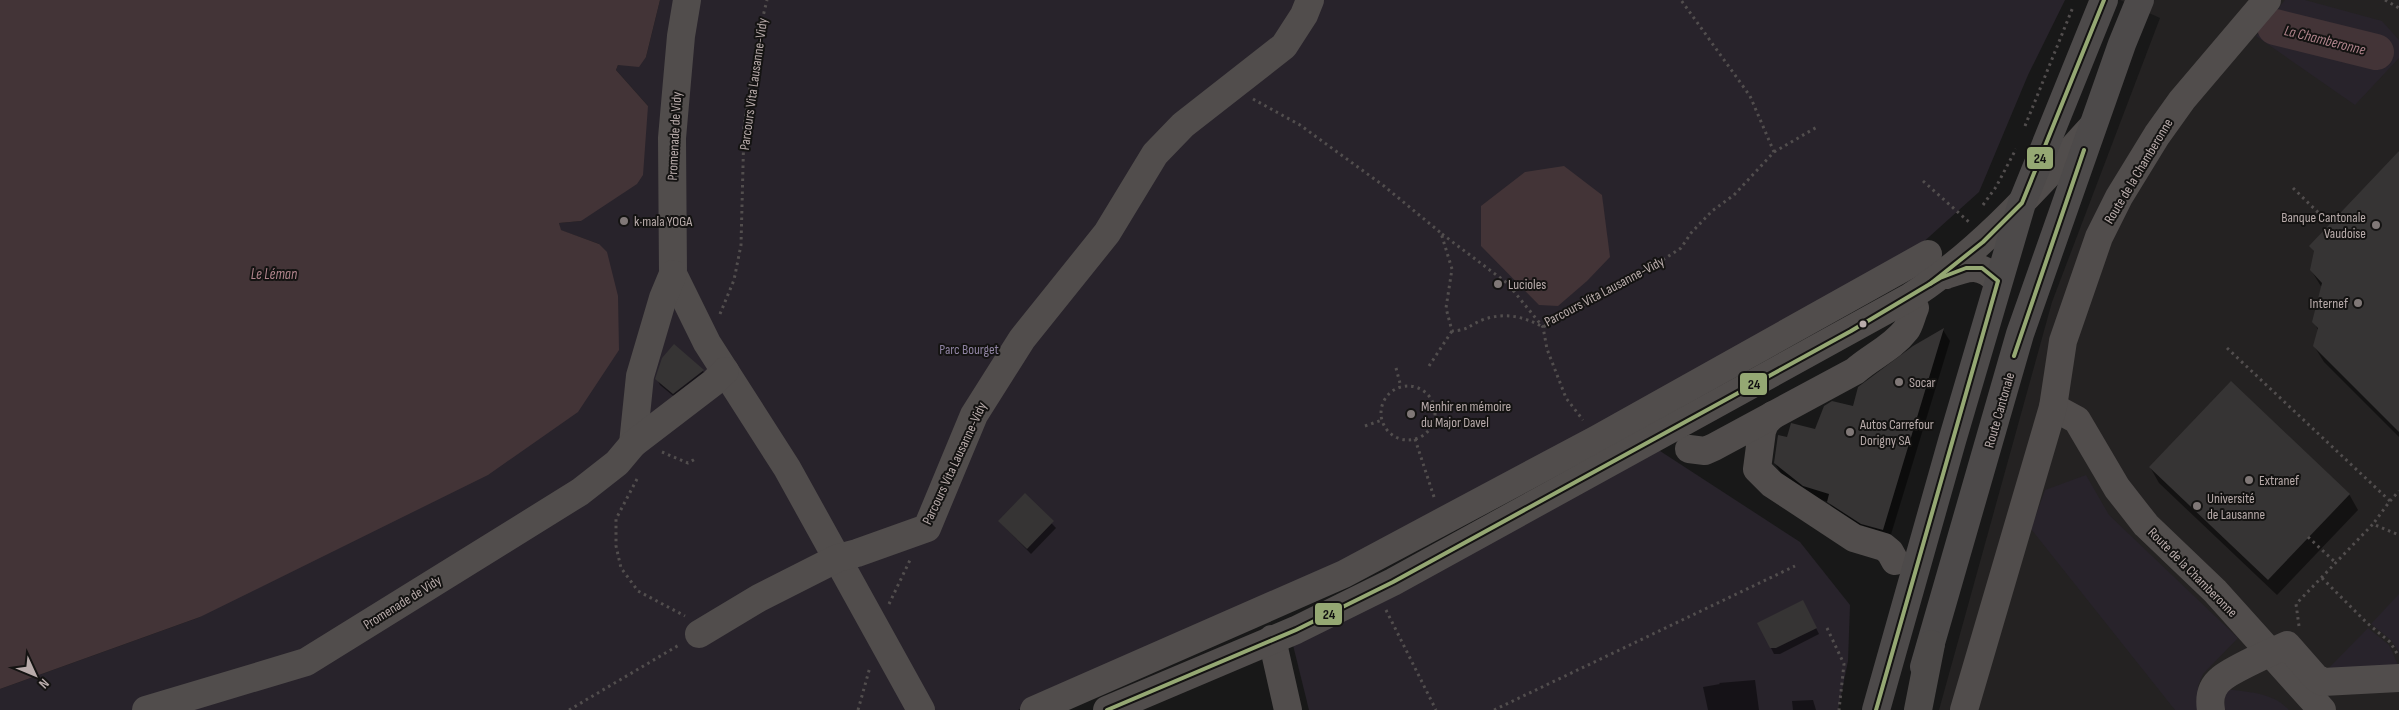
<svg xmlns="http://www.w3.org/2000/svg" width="2399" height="710" viewBox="0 0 2399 710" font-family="'Sofia Sans Condensed',sans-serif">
<rect width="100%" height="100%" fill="#181818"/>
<polygon fill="#242222" points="2120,0 2399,0 2399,710 1939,710 2052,302 2160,18"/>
<g fill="#28232b">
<polygon points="660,0 2065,0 2028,75 1979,192 1890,272 1369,555 1018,710 0,710 0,689 200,617 599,244 560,230 559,223 581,221 648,106 616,70 618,65 646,57"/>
<polygon points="2285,0 2305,0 2382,21 2399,40 2399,58 2355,105 2256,36"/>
<polygon points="1657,449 1800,542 1850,605 1848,661 1838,710 1309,710 1292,641"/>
<polygon points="2086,475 2109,515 2238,638 2203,674 2198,686 2207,710 2175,710 2031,529 2045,490"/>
<polygon points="2399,594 2399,652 2391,640 2371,624"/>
<polygon points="2368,628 2389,645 2399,667 2325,672"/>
<path d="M2225,689C2247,692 2273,692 2289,710H2224Z"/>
</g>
<g fill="#433437">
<polygon points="0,0 660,0 646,57 639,67 618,65 616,70 648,106 643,175 637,184 581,221 559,223 561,230 599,244 607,252 618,296 619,350 578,412 488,475 200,617 0,689"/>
<polygon points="1564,166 1602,195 1610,257 1587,281 1558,306 1539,305 1481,246 1481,206 1525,172"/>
</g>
<g fill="#0007">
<polygon points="2399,152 2399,437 2324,362 2314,346 2318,330 2314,322 2322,288 2311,270 2315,253 2311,246"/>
<polygon points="1943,330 1950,341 1889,541 1835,513 1829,502 1811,497 1782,475 1775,463 1787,439 1815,431 1853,408 1913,347"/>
<polygon points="703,371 706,376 677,399 660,385 657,379"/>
<polygon points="2150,467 2349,494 2358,510 2277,595 2159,483"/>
<polygon points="1025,495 1056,528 1031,554 1000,522"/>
<polygon points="1806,608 1819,634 1780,654 1774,654 1771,648"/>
<polygon points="1755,680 1759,710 1708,710 1703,687 1720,684 1719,683"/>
<polygon points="1813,700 1816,710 1793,710 1792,701"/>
</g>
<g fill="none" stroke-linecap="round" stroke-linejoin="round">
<polyline stroke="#433437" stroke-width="36" points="2275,27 2376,52"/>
</g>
<g fill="#363434">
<polygon points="2399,151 2399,432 2313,346 2318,328 2312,322 2322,283 2310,270 2314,251 2309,246"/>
<polygon points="1944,328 1883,530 1861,524 1827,502 1829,494 1803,486 1774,463 1778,435 1787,437 1791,423 1815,429 1824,406 1832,401 1853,406 1858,387 1913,346"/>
<polygon points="674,344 704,370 673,394 655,379 662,358"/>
<polygon points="2231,381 2350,494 2268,580 2149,467"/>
<polygon points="1025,493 1054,521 1027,549 998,521"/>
<polygon points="1803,600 1817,628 1776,648 1770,648 1757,623"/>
</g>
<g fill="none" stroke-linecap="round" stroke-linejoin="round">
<g stroke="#524e4e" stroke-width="3" stroke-dasharray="2.5 4" stroke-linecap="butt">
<polyline points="2385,0 2399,8"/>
<path d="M1253,99L1300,125L1384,186L1441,233L1452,269L1446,308L1452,331C1469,330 1468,326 1482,320C1504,312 1523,316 1543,327L1649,269L1681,248L1691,233L1712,211L1734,195L1774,152L1750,96L1681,0"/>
<polyline points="2025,126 2073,7"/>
<polyline points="1774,152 1817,127"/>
<polyline points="1923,181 1969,222"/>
<polyline points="2293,188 2330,224"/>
<polyline points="1983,205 1996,187 2016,149"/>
<polyline points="1442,234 1507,283 1543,327 1547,349 1566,398 1583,420"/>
<polyline points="720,314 734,280 741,245 744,127 757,41 767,0"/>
<polyline points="2227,348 2390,501 2373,524"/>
<polyline points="1429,366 1452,331"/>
<polyline points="1396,368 1401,387"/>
<circle cx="1408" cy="413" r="27"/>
<polyline points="1435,406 1453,401"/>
<polyline points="1365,426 1382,420"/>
<polyline points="1415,439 1435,500"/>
<polyline points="662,452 688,463 697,458"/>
<polyline points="637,479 616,519 616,546 621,568 638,591 685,616"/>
<polyline points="2390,501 2399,491"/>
<polyline points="2308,537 2336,563"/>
<polyline points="2322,578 2367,623 2390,642 2398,655"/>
<polyline points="889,604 911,558"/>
<polyline points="1386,610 1436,710"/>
<polyline points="2299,626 2296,604 2373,524 2399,535"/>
<polyline points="1827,628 1844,664 1839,710"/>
<polyline points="569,710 679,645"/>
<polyline points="858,710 870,667"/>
<polyline points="1494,710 1795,566"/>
</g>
<g stroke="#514d4c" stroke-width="28">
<polyline points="687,0 681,36 672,138 673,274 707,343 787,468 921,710"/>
<path d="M1946,275C1968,267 1980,262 1998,281"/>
<polyline points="2053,407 2077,420 2117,488 2146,525 2215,591 2322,710"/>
<polyline points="1773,415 1765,423 1762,431 1757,469 1772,484 1854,538 1884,547 1890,552 1895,561"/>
<polyline points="633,444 640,376 663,298 673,274"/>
<path d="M1689,449L1705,451L1714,447L1855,371C1872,356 1892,348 1906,330C1910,325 1912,314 1915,308"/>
<polyline points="699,634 759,598 838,558 857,553 927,528 974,415 1022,339 1107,233 1155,154 1183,125 1284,46 1304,15 1310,0"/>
<polyline points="1272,639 1288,710"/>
<polyline points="146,710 306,662 580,492 617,463 633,444 714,382 725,371"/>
<polyline points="1034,710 1344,574 1597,439 1928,254"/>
<path d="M1107,710L1296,630L1393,582L1910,297C1981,251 2035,189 2092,127"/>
<polyline points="1964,710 2053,407 2063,341 2099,237 2119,197 2157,135 2182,100 2267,0"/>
<path d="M2211,710C2209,698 2211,687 2221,679C2231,670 2273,651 2287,645L2316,678L2323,682L2399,678"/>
</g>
<g stroke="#4d4a4a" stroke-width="28">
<polyline points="1924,667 2020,334 2122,44 2140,0"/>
<polyline points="1876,710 1952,441 2022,203 2104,0"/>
</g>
<polyline stroke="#4d4a49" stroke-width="28" points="1918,710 1931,644"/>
<g stroke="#141312" stroke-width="8">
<g id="bus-1">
<polyline points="1930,284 1983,242 2022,203 2104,0"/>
<polyline points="2014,356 2084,150"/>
<polyline points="1107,710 1296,630 1393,582 1851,331 1940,278 1966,268 1982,268 1998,281 1876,710"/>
</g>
</g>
<use href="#bus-1" stroke="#95a873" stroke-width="4"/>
</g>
<g fill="#807877" stroke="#141312" stroke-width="2">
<circle cx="624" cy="221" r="5"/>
<circle cx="2376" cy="225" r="5"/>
<circle cx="1498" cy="284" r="5"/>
<circle cx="2358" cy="303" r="5"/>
<circle cx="1899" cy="382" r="5"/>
<circle cx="1411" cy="414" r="5"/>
<circle cx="1850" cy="432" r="5"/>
<circle cx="2249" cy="480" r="5"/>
<circle cx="2197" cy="506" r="5"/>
</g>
<circle fill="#b8abaa" stroke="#141312" stroke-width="2" cx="1863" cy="324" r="4.5"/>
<g text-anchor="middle" stroke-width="4" stroke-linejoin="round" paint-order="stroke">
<g font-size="14" fill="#b8abaa" stroke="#141312">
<text transform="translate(753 84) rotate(-82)" y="5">Parcours Vita Lausanne-Vidy</text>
<text transform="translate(674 136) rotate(-87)" y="5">Promenade de Vidy</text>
<text transform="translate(2138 171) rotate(-59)" y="5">Route de la Chamberonne</text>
<text transform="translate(1604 291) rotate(-28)" y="5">Parcours Vita Lausanne-Vidy</text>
<text transform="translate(1999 410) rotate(-74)" y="5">Route Cantonale</text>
<text transform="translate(954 463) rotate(-65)" y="5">Parcours Vita Lausanne-Vidy</text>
<text transform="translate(2193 572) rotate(45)" y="5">Route de la Chamberonne</text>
<text transform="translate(402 602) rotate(-32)" y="5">Promenade de Vidy</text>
</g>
<g font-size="14" fill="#b8abaa" stroke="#141312" text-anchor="start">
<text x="2366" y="222" text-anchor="end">Banque Cantonale<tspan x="2366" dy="16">Vaudoise</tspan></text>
<text x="634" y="226">k·mala YOGA</text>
<text x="1508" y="289">Lucioles</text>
<text x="2348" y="308" text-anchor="end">Internef</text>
<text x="1909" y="387">Socar</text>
<text x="1421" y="411">Menhir en mémoire<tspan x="1421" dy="16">du Major Davel</tspan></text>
<text x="1860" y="429">Autos Carrefour<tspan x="1860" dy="16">Dorigny SA</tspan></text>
<text x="2259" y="485">Extranef</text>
<text x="2207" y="503">Université<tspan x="2207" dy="16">de Lausanne</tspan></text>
</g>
<g font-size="14" fill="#8f83a2" stroke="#141312">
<text x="969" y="354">Parc Bourget</text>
</g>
<g font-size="15" font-style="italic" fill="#b0848c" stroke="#141312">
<text transform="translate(2325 40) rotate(14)" y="5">La Chamberonne</text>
<text x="274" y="279">Le Léman</text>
</g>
</g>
<g stroke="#141312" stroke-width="2">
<rect x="2026" y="146" width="28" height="24" rx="5" fill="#95a873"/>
<rect x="1739" y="372" width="29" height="24" rx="5" fill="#95a873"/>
<rect x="1314" y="602" width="29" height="24" rx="5" fill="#95a873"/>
</g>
<g font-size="14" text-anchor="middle" font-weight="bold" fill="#111">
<text x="2040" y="163">24</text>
<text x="1754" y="389">24</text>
<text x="1329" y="619">24</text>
</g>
<g transform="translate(35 675) rotate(134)" stroke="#141312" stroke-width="4" paint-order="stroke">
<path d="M0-4L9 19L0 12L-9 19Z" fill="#b8abaa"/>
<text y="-8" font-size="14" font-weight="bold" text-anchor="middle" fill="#b8abaa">N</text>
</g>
</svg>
